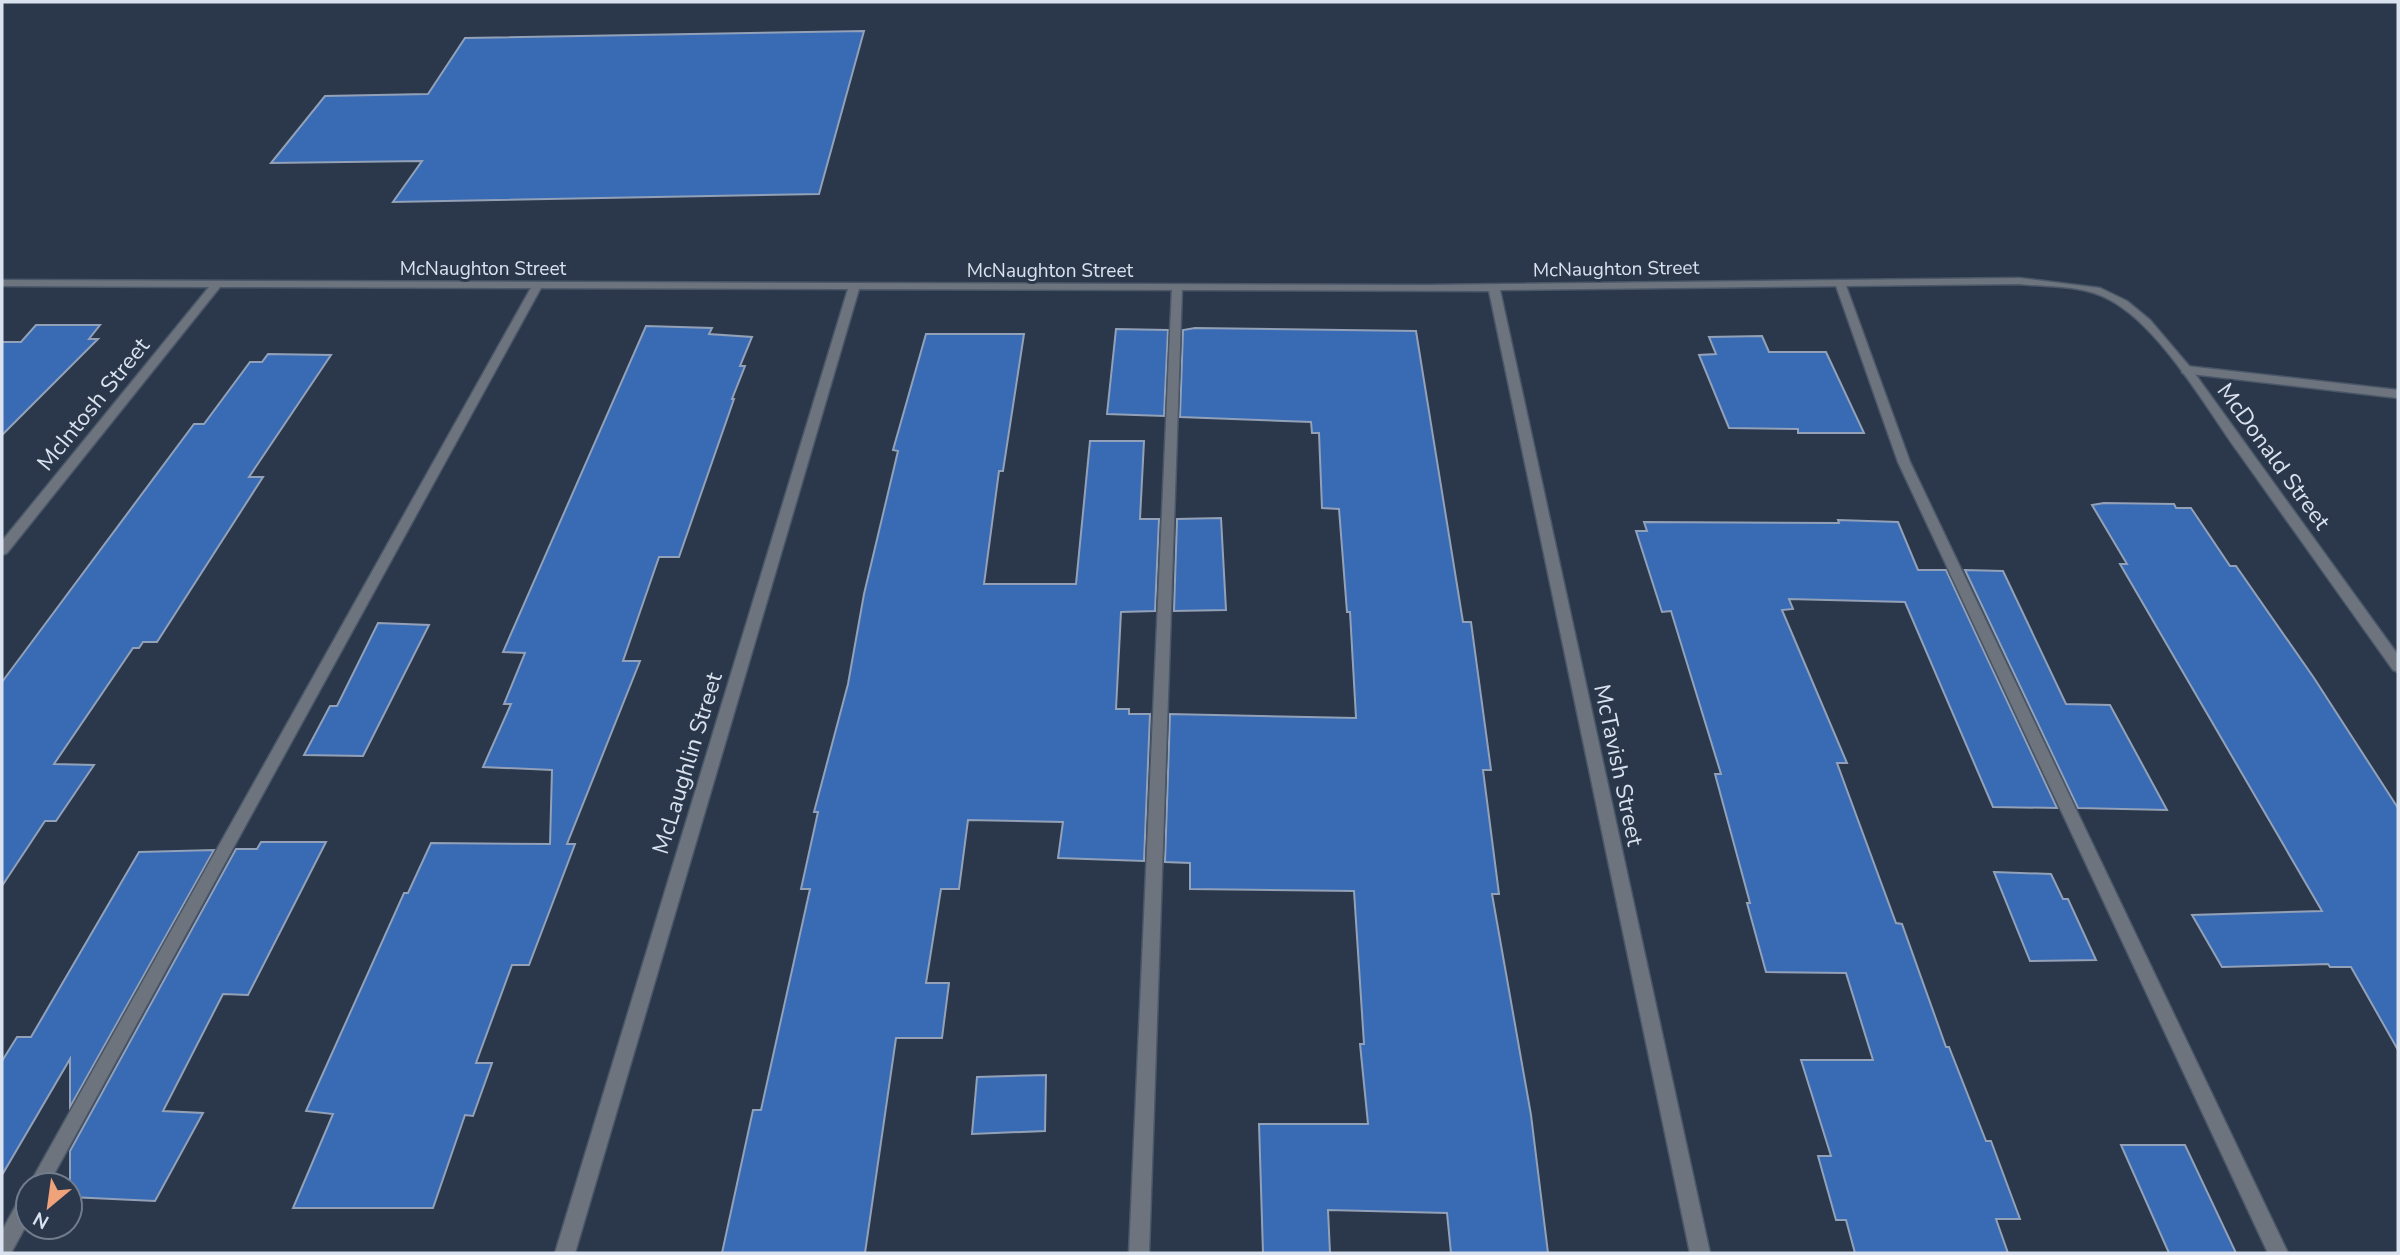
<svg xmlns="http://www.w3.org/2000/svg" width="2400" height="1255" viewBox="0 0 2400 1255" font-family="'Nunito Sans',sans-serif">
<rect width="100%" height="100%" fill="#2b384b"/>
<g fill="#396bb5" stroke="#92a1b8" stroke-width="2">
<polygon points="864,31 819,194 393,202 422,161 271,163 325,96 428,94 465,38"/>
<polygon points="36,325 100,325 89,339 98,339 2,435 2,342 21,342"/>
<polygon points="646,326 712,328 709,334 752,337 740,366 745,366 732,399 734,399 679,557 659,557 623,661 640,661 567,844 575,844 529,965 512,965 476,1063 492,1063 473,1116 465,1115 433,1208 293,1208 333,1114 306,1111 404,893 408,893 431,843 550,844 552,770 483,767 511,704 504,704 525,653 503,652"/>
<polygon points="1195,328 1416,331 1463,622 1471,622 1491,770 1483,770 1499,894 1492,894 1531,1115 1548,1253 1451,1253 1447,1213 1328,1210 1330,1253 1263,1253 1259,1124 1368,1124 1360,1044 1364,1044 1354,891 1190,889 1190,863 1165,862 1170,714 1356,718 1350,612 1347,612 1339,509 1322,508 1319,433 1312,433 1311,422 1180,417 1183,330"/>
<polygon points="1116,329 1168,330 1164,416 1107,414"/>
<polygon points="926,334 1024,334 1003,471 999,471 984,584 1076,584 1090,441 1144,441 1140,519 1159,519 1155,611 1121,612 1116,709 1129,709 1129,714 1150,714 1144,861 1058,858 1063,822 968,820 959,889 941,889 926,983 949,983 942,1038 896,1038 865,1253 722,1253 753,1110 761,1110 810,889 801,889 818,812 814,812 848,684 864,594 898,451 893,450"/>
<polygon points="1762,336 1769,352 1826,352 1864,433 1798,433 1798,429 1729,428 1699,355 1716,354 1709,337"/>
<polygon points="268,354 331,355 249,477 263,477 157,642 143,642 139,648 133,648 54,764 94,765 56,821 45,821 2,886 2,682 194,424 204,424 250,362 262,362"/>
<polygon points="2104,503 2174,504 2176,508 2191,508 2230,566 2236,566 2314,678 2398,808 2398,1050 2351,967 2330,967 2328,964 2222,967 2192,915 2322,911 2120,564 2127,564 2092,505"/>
<polygon points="1221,518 1226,610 1174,611 1177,519"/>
<polygon points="1838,520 1898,522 1918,570 1946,570 2057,808 1993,807 1905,602 1789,599 1793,609 1782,610 1847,763 1837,763 1896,923 1902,924 1946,1047 1949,1047 1986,1141 1991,1141 2020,1219 1996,1219 2008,1253 1855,1253 1846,1220 1836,1220 1818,1156 1831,1156 1801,1060 1873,1060 1846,973 1766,972 1747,903 1750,903 1715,774 1721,774 1671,611 1662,612 1636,531 1647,531 1644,522 1839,523"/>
<polygon points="1965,570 2003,571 2066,704 2110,705 2167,810 2078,808"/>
<polygon points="378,623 429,625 363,756 304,755 330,706 337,706"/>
<polygon points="261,842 326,842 248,995 223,994 163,1111 203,1113 155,1201 70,1197 70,1151 236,849 257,849"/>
<polygon points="214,850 70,1107 70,1059 2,1175 2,1061 17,1037 31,1037 139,852"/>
<polygon points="1994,872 2051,874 2063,899 2068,899 2096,960 2030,961"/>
<polygon points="1046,1075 1045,1131 972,1134 977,1077"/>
<polygon points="2121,1145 2185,1145 2236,1253 2169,1253"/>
</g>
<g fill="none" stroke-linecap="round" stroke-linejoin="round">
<g stroke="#4a5769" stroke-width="3">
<g id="lane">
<polygon points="1840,280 1845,283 1910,462 2288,1253 2268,1253 1898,462 1835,283"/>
<polygon points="537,283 542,286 48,1185 29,1185 532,286"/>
<polygon points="1177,285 1182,288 1149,1253 1129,1253 1172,288"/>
<polygon points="2186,366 2398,390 2398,398 2182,373 2182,367"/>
<polygon points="28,1193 28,1222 11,1253 2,1253 2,1231 21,1196"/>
</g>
</g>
<g stroke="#4a5769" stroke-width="3">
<path id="street" d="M2019,278L2100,288L2127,301L2150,320L2190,367L2398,655V672L2393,670C2341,597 2290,525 2238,452C2205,406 2159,325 2108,299C2082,285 2048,287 2019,284L1500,290L1710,1253H1690L1489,291L859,289L575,1253H555L848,289L220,287L7,553L2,555V541L209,287L2,286V280L1427,285Z"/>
</g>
<use href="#lane" fill="#6d747e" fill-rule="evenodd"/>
<use href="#street" fill="#6d747e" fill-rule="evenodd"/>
</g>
<g text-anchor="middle" stroke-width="6" stroke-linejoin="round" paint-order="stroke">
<g font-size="19" fill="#dae2ef" stroke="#2b384b">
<text x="483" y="275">McNaughton Street</text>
<text transform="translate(1616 268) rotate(-1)" y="7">McNaughton Street</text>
<text x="1050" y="277">McNaughton Street</text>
</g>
<g font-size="23" fill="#dae2ef" stroke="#2b384b">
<text transform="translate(93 404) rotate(-51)" y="8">McIntosh Street</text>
<text transform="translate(2274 456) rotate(54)" y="8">McDonald Street</text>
<text transform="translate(687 763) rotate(-73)" y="8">McLaughlin Street</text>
<text transform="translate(1619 765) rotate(78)" y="8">McTavish Street</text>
</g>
</g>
<rect width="2400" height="1255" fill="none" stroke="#dae2ef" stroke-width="7"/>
<g transform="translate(49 1206) rotate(209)"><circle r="33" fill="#2b384b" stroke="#717c8d" stroke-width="2"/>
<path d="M0-5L12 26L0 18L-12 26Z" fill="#f0a27a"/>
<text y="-10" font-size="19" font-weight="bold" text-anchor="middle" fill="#dae2ef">N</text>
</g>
</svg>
